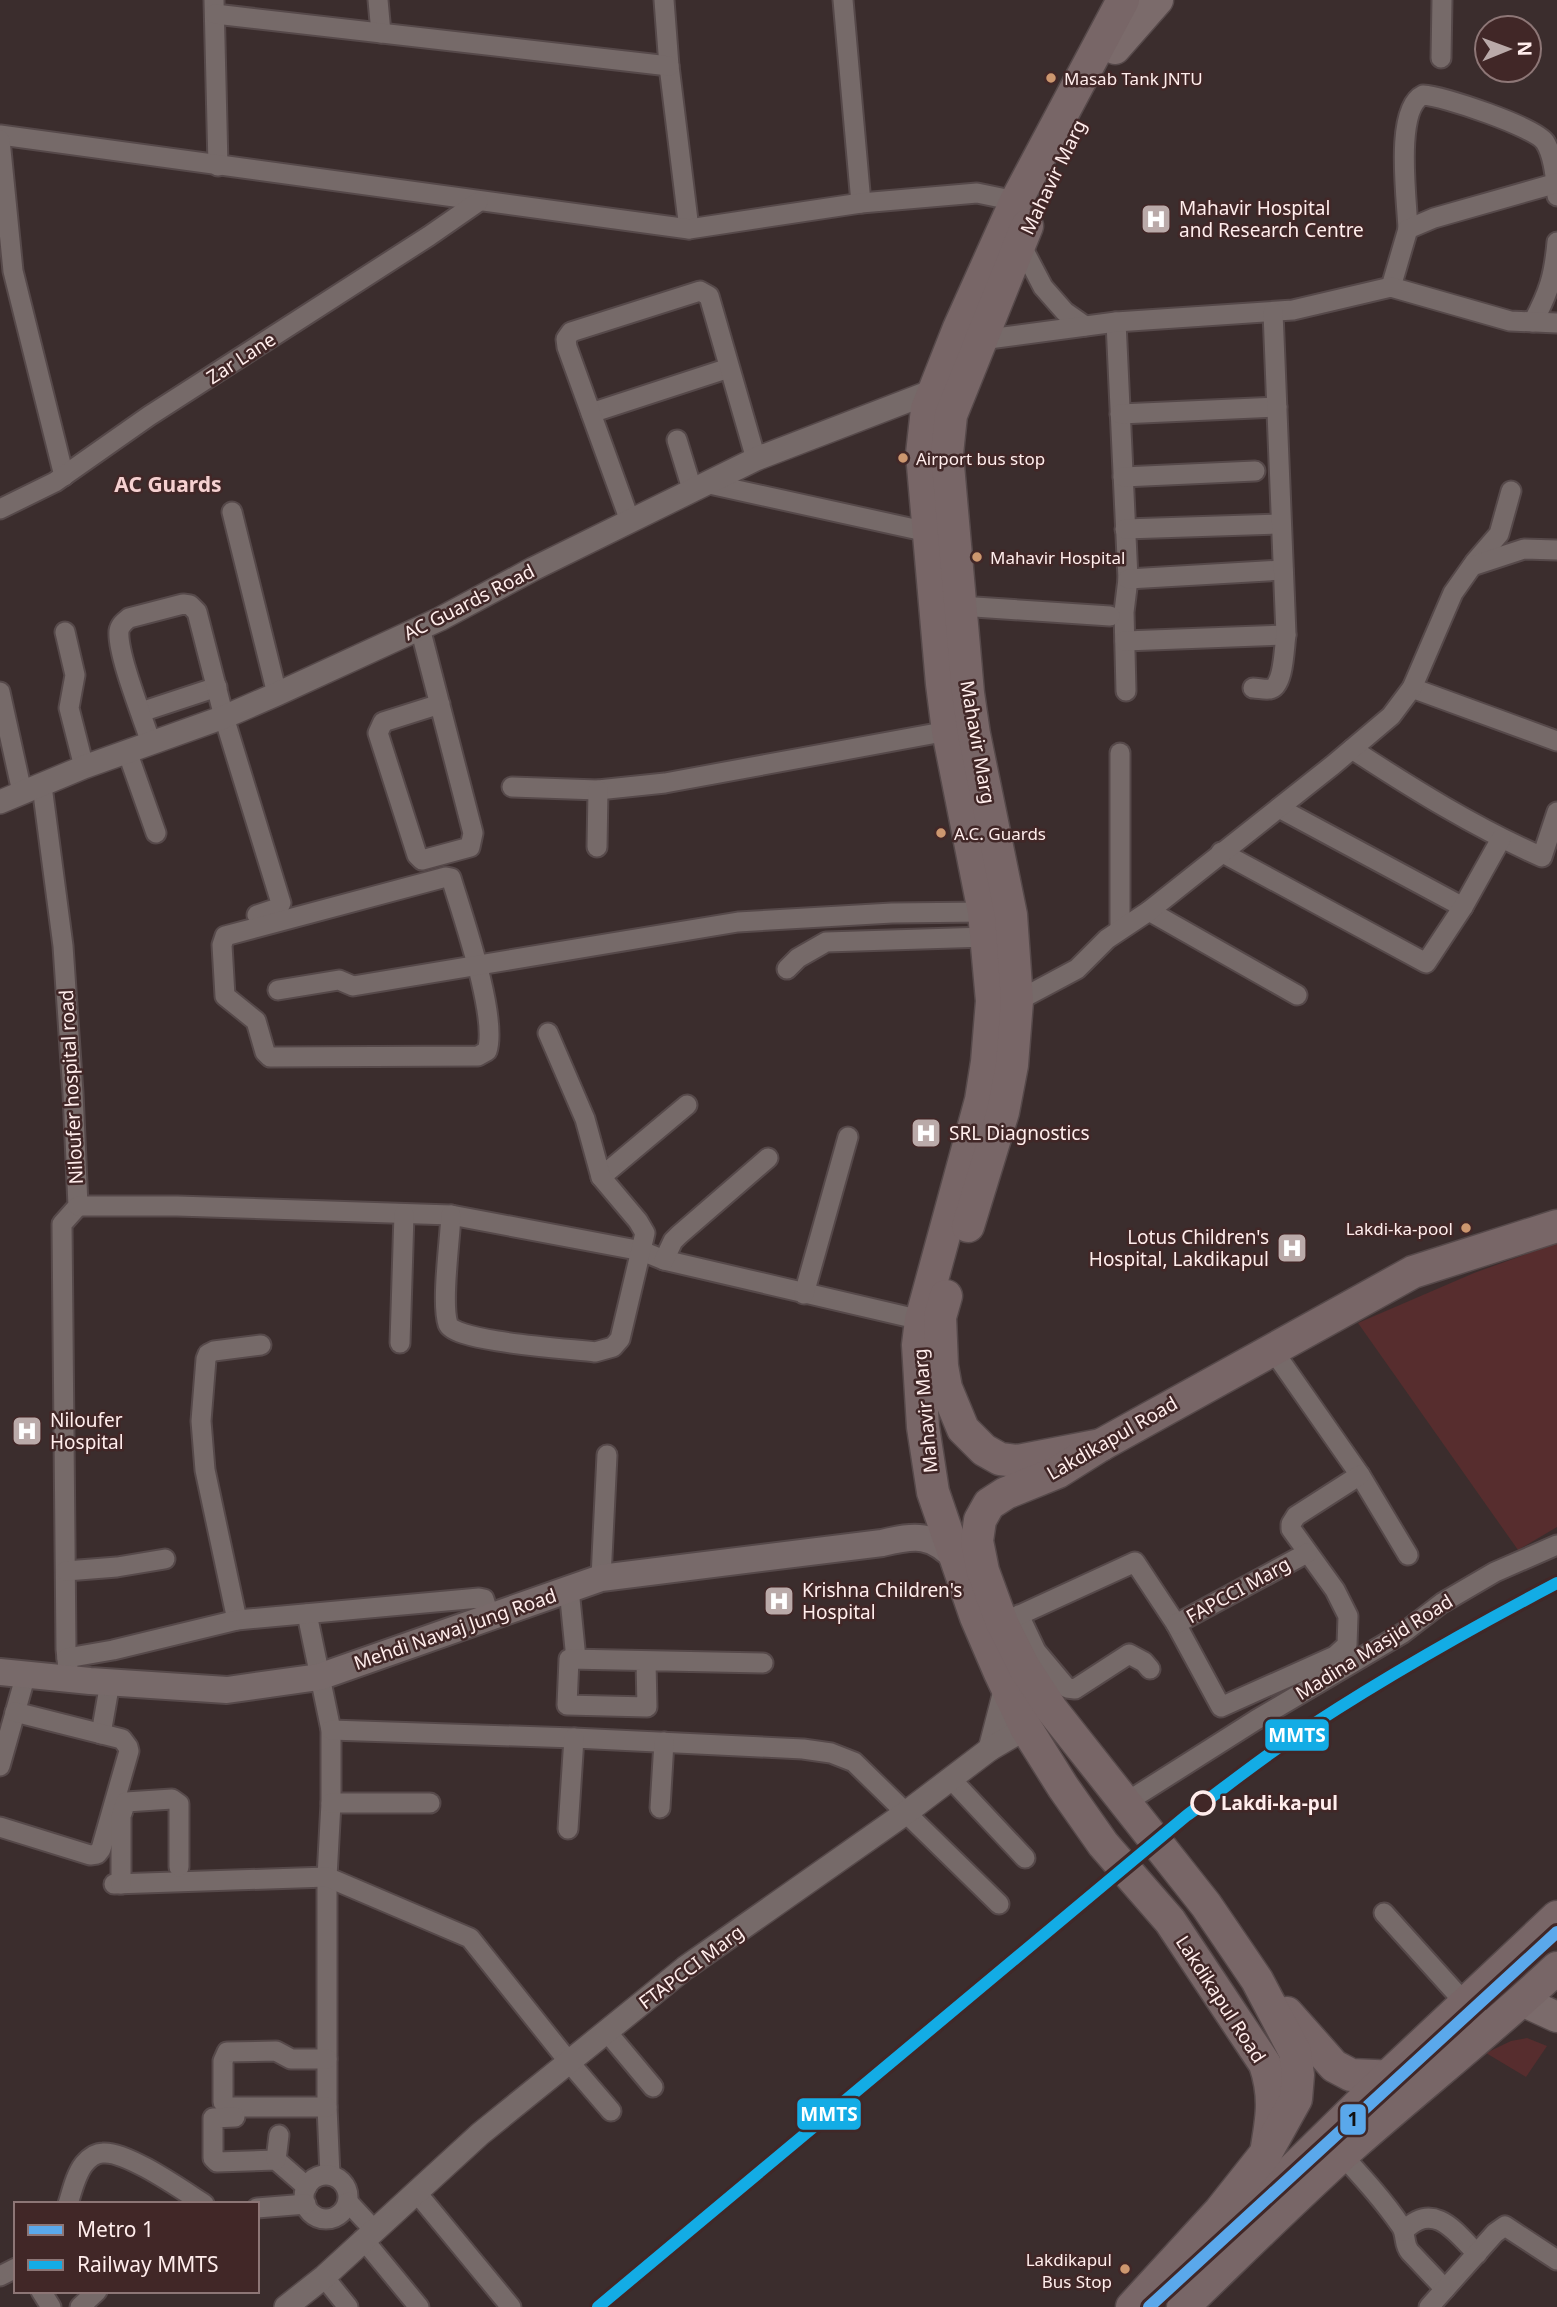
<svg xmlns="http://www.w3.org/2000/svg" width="1557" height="2307" viewBox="0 0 1557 2307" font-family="'Noto Sans',sans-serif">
<rect width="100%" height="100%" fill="#3b2d2d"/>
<g fill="#572d2e">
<polygon points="1557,1243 1557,1527 1518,1550 1358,1323 1474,1273"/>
<polygon points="1527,2038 1547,2046 1526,2077 1486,2053 1511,2041"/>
</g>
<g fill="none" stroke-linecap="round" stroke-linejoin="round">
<g stroke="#56494a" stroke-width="23">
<g id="minor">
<polyline points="214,0 218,166"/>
<polyline points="378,0 381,33"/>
<polyline points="664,0 669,66 689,229"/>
<polyline points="843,0 861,203"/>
<polyline points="215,14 669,66"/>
<polyline points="1441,58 1442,0"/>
<polyline points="0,135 689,229 861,203 977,193 1016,201"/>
<polyline points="0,140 13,271 64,476"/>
<path d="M1408,229C1407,200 1394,109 1423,95C1443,96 1535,127 1545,142C1554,156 1556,180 1557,196"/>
<polyline points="1020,243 1043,287 1065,312 1085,326"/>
<polyline points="1391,287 1408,229 1434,218 1557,183"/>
<polyline points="1116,322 1128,579 1124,612 1126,691"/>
<path d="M1533,322C1549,292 1554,276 1557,242"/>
<polyline points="981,340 1116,322 1293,310 1391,287 1510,321 1557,323"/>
<polyline points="591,413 729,368"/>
<polyline points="1120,414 1277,407"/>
<polyline points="677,440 692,489"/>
<polyline points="1123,477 1255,471"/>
<polyline points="705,483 928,532"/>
<polyline points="0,509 55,482 149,416 429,236 478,202"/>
<polyline points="232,512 277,694"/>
<polyline points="630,521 567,347 566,339 571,332 700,291 709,296 756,459"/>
<polyline points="1125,529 1281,524"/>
<polyline points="1474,563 1499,534 1511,491"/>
<polyline points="1128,579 1283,570"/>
<polyline points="960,606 1110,616"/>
<polyline points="420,628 473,833 470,847 422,860 417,855 378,733 383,722 440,704"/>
<polyline points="65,632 75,675 69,708 84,767"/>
<polyline points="1125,641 1286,635"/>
<path d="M1253,688C1258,688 1265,690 1270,689C1284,687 1284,647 1286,635L1273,312"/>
<polyline points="1412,688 1557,741"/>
<polyline points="0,692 22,792"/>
<polyline points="141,712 217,687"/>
<path d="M151,743C143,718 117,654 119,631C120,625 124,622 129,618L183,604L190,605L197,612L224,717L281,903L278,908L257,915"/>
<path d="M1352,749C1413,789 1476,828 1542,857L1557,812"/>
<polyline points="127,751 156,833"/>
<polyline points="1120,753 1120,929"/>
<polyline points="42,786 63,946 73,1093 78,1206 62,1224 66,1649 69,1679"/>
<polyline points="512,787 598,790 665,783 948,731"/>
<polyline points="1279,808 1463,907"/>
<polyline points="597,847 598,790"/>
<polyline points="1221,852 1426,963 1463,907 1501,839"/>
<path d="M446,877L451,878L452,881C463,917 498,1018 487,1051L478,1056L270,1057L265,1052L256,1021L225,996L222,945L225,936Z"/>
<polyline points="1149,911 1297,995"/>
<polyline points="787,969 798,958 826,942 986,937"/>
<polyline points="278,990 339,980 353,986 738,922 892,913 984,912"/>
<polyline points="1017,1001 1077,969 1107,939 1149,911 1333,765 1391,716 1412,688 1453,593 1472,566 1524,549 1557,550"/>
<polyline points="601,1177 687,1105"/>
<polyline points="78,1206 177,1206 451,1215 642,1251 664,1260 921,1320"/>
<path d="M451,1215C450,1240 441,1303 448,1324C454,1342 573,1349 595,1352L613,1347L620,1339L645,1233L638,1221L601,1177L585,1119L548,1033"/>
<polyline points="664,1260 673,1241 679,1235 768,1158"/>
<polyline points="804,1294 848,1137"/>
<polyline points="400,1343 404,1214"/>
<polyline points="1272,1349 1360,1475 1408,1555"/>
<polyline points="66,1571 117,1567 165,1559"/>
<polyline points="601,1578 607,1455"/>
<polyline points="569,1589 576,1659"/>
<polyline points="307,1614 331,1730 331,1803 327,1877 327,2107 330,2175"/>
<polyline points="1019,1615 1036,1651 1067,1688 1075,1689 1129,1654 1144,1662 1150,1669"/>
<polyline points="237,1620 205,1470 201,1421 206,1359 208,1354 214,1351 261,1345"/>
<polyline points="1002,1623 1135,1562 1176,1624 1221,1707 1335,1656 1347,1645 1348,1616 1335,1590 1291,1529 1291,1524 1296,1516 1360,1475"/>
<polyline points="1176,1624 1307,1553"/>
<polyline points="67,1658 113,1650 237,1620 479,1598 484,1599 490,1618"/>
<polyline points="646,1662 647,1707 567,1705 569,1659 763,1663"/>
<polyline points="331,1730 574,1738 803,1749 831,1753 854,1762 999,1904"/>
<polyline points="101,1734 110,1682"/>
<polyline points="0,1766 26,1674"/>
<polyline points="951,1779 1025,1858"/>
<polyline points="331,1803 430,1803"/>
<polyline points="1125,1803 1256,1720 1403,1633 1442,1603 1495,1572 1557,1545"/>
<polyline points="660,1808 664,1742"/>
<polyline points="0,1827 90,1855 97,1854 101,1849 129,1751 128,1747 122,1739 15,1712"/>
<polyline points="568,1829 574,1738"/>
<polyline points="114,1884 327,1877 470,1938 569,2062 611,2111"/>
<polyline points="121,1884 121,1816 126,1802 172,1799 179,1804 179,1867"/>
<polyline points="1384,1913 1465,2003 1491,2028"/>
<polyline points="607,2032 653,2087"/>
<polyline points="327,2059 291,2059 276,2051 227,2052 223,2061 223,2102 228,2107 327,2107"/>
<polyline points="235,2117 213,2118 213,2158 217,2162 276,2160 307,2187"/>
<path d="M1343,2156C1364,2179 1384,2201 1401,2226C1407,2235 1403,2244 1410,2252L1445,2289"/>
<polyline points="276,2160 279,2135"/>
<circle cx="326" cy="2197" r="22"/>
<polyline points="417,2193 511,2307"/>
<polyline points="348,2202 374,2230"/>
<path d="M68,2204C72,2191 76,2174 84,2164C89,2158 96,2153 103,2153C127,2151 182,2190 204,2204"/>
<polyline points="257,2208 306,2204"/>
<path d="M1404,2231C1434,2200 1456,2232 1477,2254"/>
<polyline points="363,2239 419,2307"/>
<polyline points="0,2276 16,2268"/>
<polyline points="324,2277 348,2307"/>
<polyline points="41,2291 51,2307"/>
<polyline points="80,2307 97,2291"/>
<polyline points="1429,2307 1495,2233 1505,2226 1557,2260"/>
</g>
</g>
<g stroke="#56494a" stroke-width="26">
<g id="tertiary">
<polyline points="0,802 84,767 224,717 277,694 440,619 533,569 756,459 933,391"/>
<polyline points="990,1749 1006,1687"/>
<polyline points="286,2307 324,2277 480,2134 685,1968 907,1812 990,1749 1026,1728"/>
</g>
</g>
<g stroke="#56494a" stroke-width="30">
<path id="secondary" d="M0,1672L90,1681L227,1690L319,1677L601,1578L882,1543C916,1535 932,1533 957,1560"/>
</g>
<g stroke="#56494a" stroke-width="33">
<g id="primary">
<polyline points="1115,49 1158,0"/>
<polyline points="1522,2001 1557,2017"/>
</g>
</g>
<g stroke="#56494a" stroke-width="35">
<g id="trunk">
<path d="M1123,0L1016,201L959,328L927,409L922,454L942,684L948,731L984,912L992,1001L987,1062L981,1100L921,1320L918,1345L923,1427L933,1492L976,1617L1000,1673L1026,1728L1063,1787L1103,1844L1170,1921L1265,2064C1276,2096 1272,2119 1266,2153"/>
<polyline points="968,1226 1003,1112 1012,1065 1017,1001 1011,915 974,734 968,693 947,454 951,415 1027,226"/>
<polyline points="946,1296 940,1317 942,1366 946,1388 963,1429 984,1450 1000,1459 1017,1461 1101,1445"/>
<polyline points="1287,2013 1334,2066 1351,2075 1398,2077"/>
<polyline points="1231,2255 1237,2224 1387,2077 1557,1917"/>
<polyline points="1132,2307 1220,2211 1266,2153 1296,2099 1298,2075 1295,2052 1257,1980 1236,1949 1206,1905 1052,1710 1024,1667 1002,1623 983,1571 977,1541 980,1520 989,1504 1006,1493 1058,1472 1101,1445 1413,1272 1557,1226"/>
<path d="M1183,2307C1239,2253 1294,2198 1352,2146C1420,2086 1491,2030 1557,1968"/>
</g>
</g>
<use href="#minor" stroke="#766a69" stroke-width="19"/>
<use href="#tertiary" stroke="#766a69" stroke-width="23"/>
<use href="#secondary" stroke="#786a6a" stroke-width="26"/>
<use href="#primary" stroke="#7b6b6b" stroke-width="30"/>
<use href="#trunk" stroke="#786667" stroke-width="32"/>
<g stroke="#412727" stroke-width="18">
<path id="rail-1" d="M598,2307L1186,1816C1219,1792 1251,1766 1285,1743C1372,1684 1464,1632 1557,1583"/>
</g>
<use href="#rail-1" stroke="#13ace5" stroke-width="12"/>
<g stroke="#412727" stroke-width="18">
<polyline id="metro-1" points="1149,2307 1557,1932"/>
</g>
<use href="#metro-1" stroke="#5aa8eb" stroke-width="12"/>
</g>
<defs>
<g id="hospital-square" transform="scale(1.575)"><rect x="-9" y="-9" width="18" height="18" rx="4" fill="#baaaa9" stroke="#412727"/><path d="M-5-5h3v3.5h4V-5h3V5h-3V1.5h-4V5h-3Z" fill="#fff"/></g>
</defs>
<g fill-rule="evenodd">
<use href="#hospital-square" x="1156" y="219"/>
<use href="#hospital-square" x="926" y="1133"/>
<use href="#hospital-square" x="1292" y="1248"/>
<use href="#hospital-square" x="27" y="1431"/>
<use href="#hospital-square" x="779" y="1601"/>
</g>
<g fill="#cd976f" stroke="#412727" stroke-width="2.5">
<circle cx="1051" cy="78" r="6"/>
<circle cx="903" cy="458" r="6"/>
<circle cx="977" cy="557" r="6"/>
<circle cx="941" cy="833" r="6"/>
<circle cx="1466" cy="1228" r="6"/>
<circle cx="1125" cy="2269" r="6"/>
</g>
<circle fill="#412727" stroke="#ffedec" stroke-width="3.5" cx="1203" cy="1803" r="11"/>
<g text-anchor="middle" stroke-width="5" stroke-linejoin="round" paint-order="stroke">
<g font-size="17" fill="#ffedec" stroke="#412727" text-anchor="start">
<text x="1064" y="85">Masab Tank JNTU</text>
<text x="916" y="465">Airport bus stop</text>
<text x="990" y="564">Mahavir Hospital</text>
<text x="954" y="840">A.C. Guards</text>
<text x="1453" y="1235" text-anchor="end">Lakdi-ka-pool</text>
<text x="1112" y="2266" text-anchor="end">Lakdikapul<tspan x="1112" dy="22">Bus Stop</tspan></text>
</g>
<g font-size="19" fill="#ffedec" stroke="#412727">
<text transform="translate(1053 177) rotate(-64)" y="7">Mahavir Marg</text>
<text transform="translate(241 358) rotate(-33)" y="7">Zar Lane</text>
<text transform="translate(469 602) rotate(-27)" y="7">AC Guards Road</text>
<text transform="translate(978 742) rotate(80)" y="7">Mahavir Marg</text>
<text transform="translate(71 1087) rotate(-93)" y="7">Niloufer hospital road</text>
<text transform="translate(925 1411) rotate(-95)" y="7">Mahavir Marg</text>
<text transform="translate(1112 1438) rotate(-30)" y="7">Lakdikapul Road</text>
<text transform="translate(1238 1590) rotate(-29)" y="7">FAPCCI Marg</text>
<text transform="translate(455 1629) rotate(-19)" y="7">Mehdi Nawaj Jung Road</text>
<text transform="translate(1374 1647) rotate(-32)" y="7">Madina Masjid Road</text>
<text transform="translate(691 1967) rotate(-37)" y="7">FTAPCCI Marg</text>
<text transform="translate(1221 1999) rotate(57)" y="7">Lakdikapul Road</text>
</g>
<g font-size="19" fill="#ffedec" stroke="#412727" text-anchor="start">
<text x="1179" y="215">Mahavir Hospital<tspan x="1179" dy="22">and Research Centre</tspan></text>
<text x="949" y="1140">SRL Diagnostics</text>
<text x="1269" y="1244" text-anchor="end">Lotus Children's<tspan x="1269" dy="22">Hospital, Lakdikapul</tspan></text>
<text x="50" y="1427">Niloufer<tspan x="50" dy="22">Hospital</tspan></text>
<text x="802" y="1597">Krishna Children's<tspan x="802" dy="22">Hospital</tspan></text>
</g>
<g font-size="19" font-weight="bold" fill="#ffedec" stroke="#412727" text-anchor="start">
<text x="1221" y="1810">Lakdi-ka-pul</text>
</g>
<g font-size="21" font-weight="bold" fill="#f5d1d1" stroke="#412727">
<text x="168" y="492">AC Guards</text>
</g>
</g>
<g stroke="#412727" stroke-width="2.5">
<rect x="1264" y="1718" width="66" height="34" rx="7" fill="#13ace5"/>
<rect x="796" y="2097" width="66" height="34" rx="7" fill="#13ace5"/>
<rect x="1339" y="2103" width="28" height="33" rx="7" fill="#5aa8eb"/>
</g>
<g font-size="19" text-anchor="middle" font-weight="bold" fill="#fff">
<text x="1297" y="1742">MMTS</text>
<text x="829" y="2121">MMTS</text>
</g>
<g font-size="19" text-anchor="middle" font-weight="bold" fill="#111">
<text x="1353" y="2126">1</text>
</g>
<rect x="14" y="2202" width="245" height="91" fill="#412727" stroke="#8d7676" stroke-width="2"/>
<rect x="28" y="2225" width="35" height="10" fill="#5aa8eb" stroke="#8d7676" stroke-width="2"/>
<text x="77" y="2237" font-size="21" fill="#ffedec">Metro 1</text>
<rect x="28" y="2260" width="35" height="10" fill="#13ace5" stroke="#8d7676" stroke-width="2"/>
<text x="77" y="2272" font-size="21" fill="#ffedec">Railway MMTS</text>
<g transform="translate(1508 49) rotate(89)"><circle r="33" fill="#412727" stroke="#8d7676" stroke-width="2"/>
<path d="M0-5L12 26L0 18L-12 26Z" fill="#baaaa9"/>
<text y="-10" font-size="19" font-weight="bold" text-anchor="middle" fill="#ffedec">N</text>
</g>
</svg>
